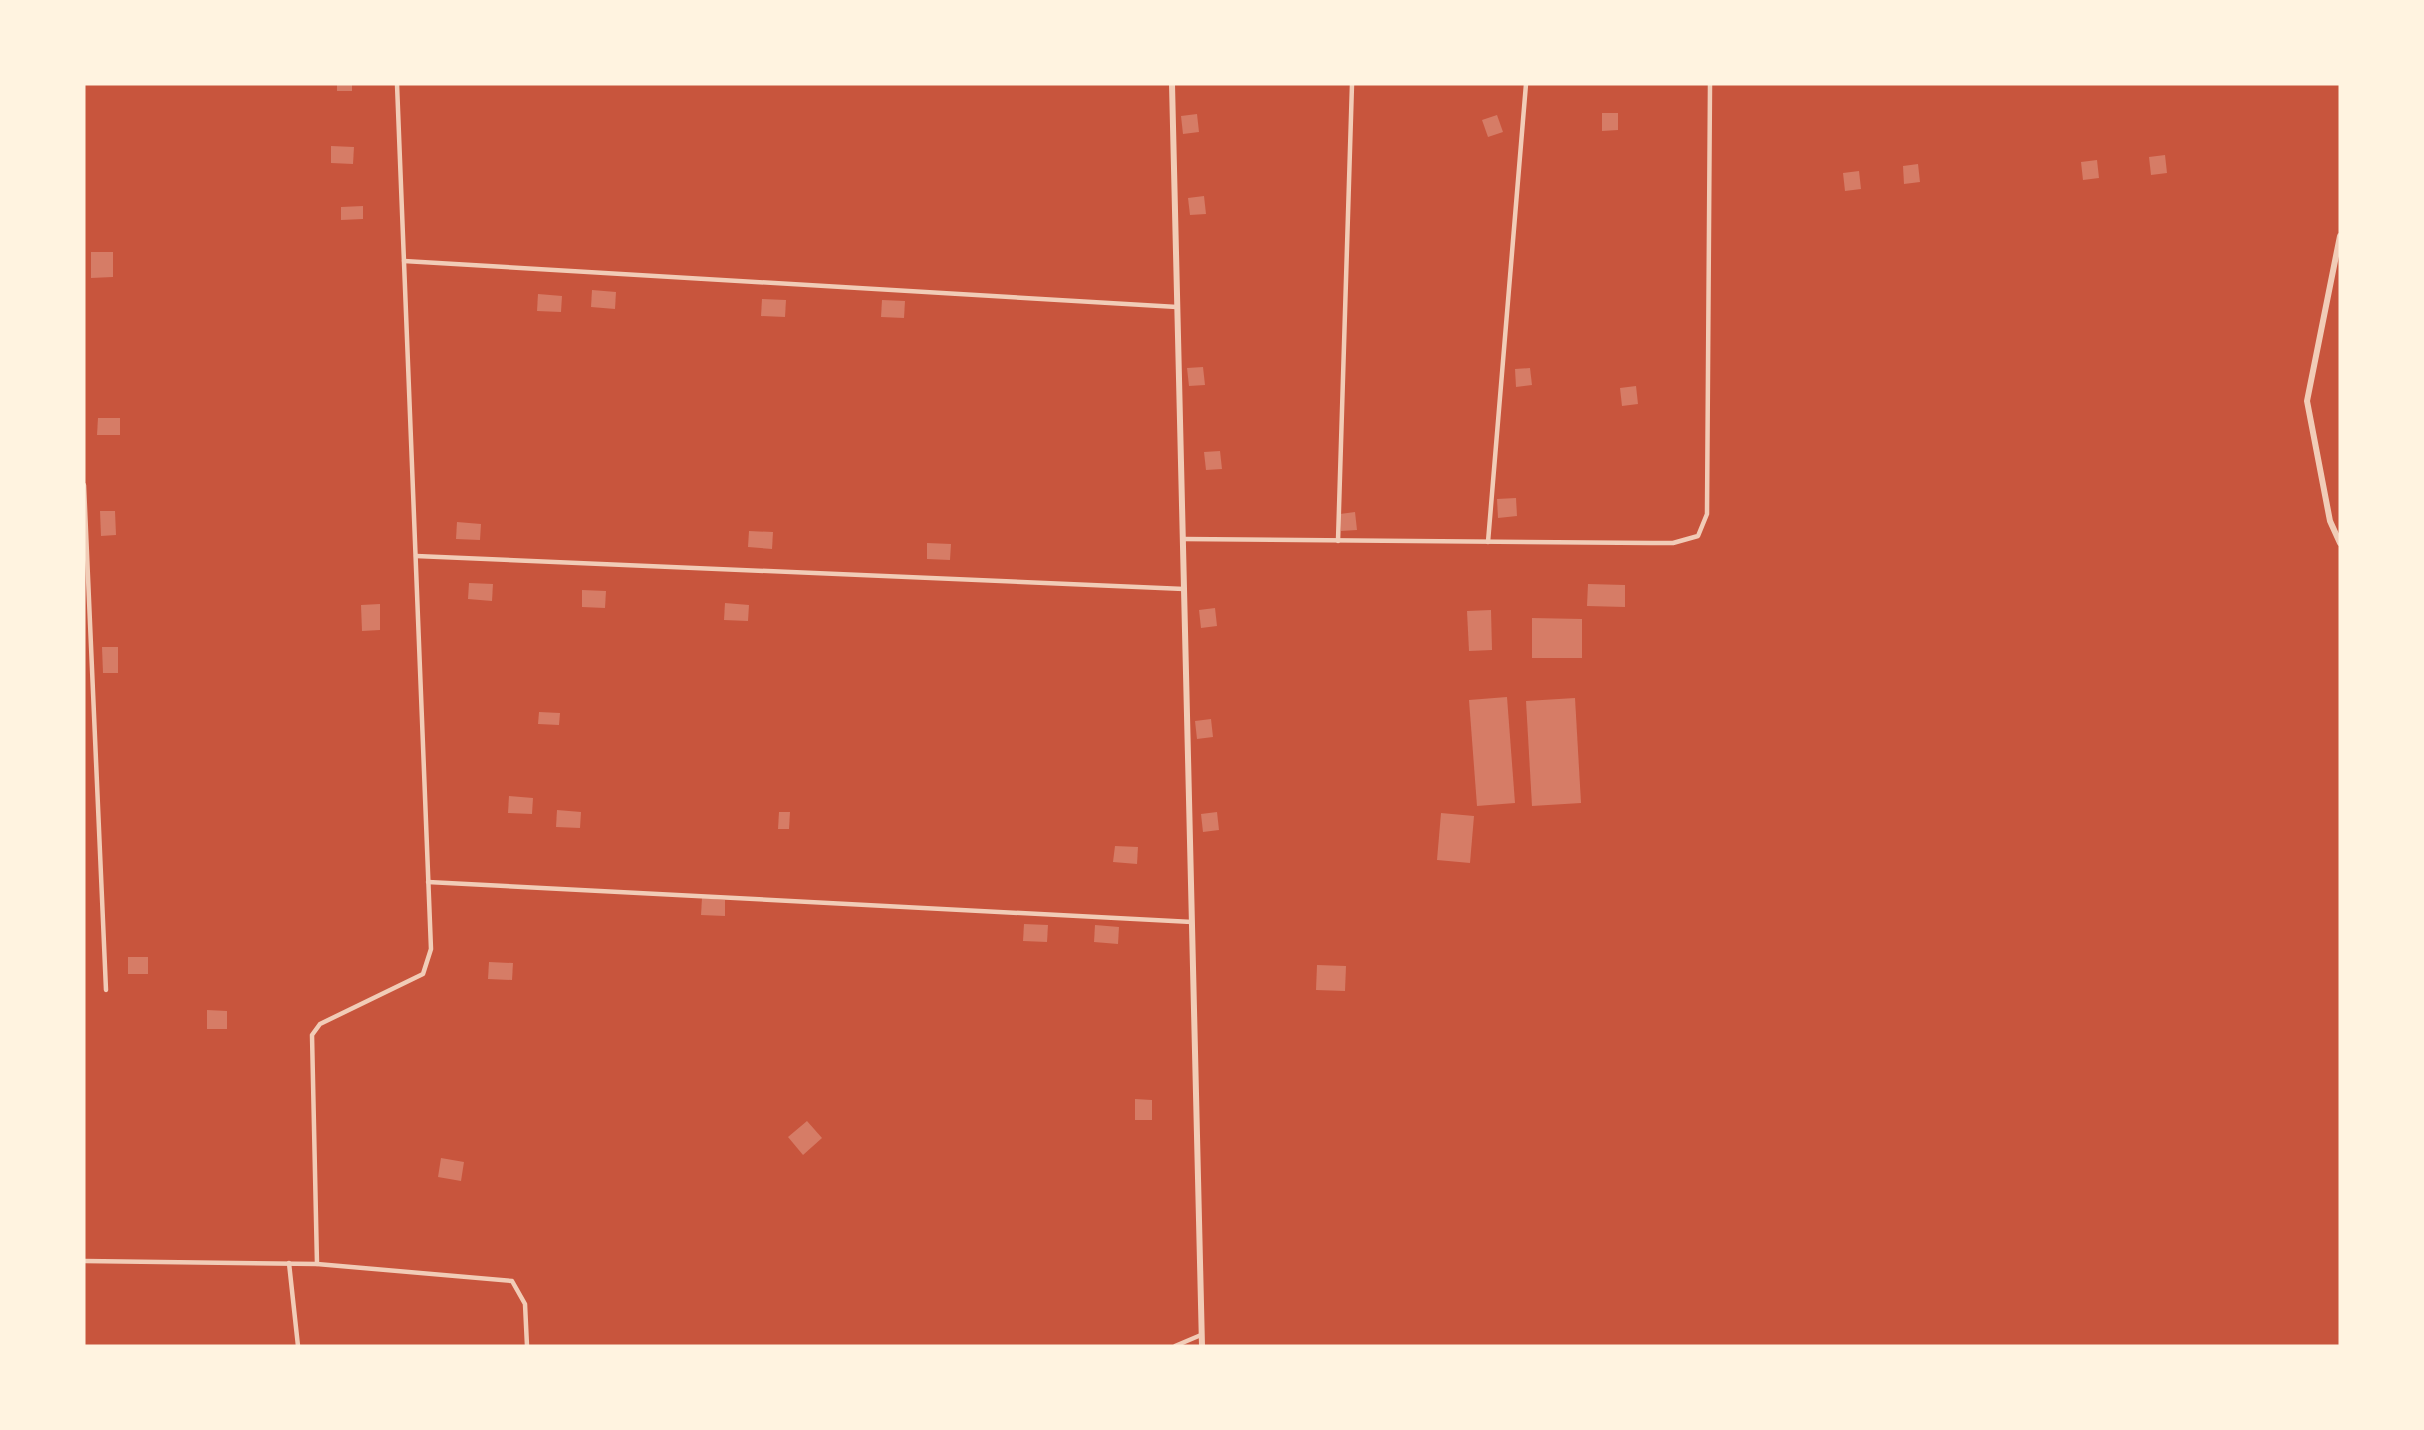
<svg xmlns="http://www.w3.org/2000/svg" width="2424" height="1430" viewBox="0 0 2424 1430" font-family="'IBM Plex Sans',sans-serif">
<rect width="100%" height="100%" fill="#c8553d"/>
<g fill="#d67c66">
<rect x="337" y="84" width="15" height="7"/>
<polygon points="1602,113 1618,113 1618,130 1602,131"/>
<polygon points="1197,114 1199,132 1183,134 1181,116"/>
<polygon points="1497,115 1503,132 1488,137 1482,120"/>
<polygon points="331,146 354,147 353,164 331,163"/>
<polygon points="2165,155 2167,173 2151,175 2149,157"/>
<polygon points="2097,160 2099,178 2083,180 2081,162"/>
<polygon points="1918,164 1920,182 1904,184 1903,166"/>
<polygon points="1859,171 1861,189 1845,191 1843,173"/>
<polygon points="1204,196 1206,214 1190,215 1188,198"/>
<polygon points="363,206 363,219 341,220 341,207"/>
<polygon points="91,252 113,252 113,277 91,278"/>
<polygon points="592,290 616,292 615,309 591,307"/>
<polygon points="538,294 562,296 561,312 537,311"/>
<polygon points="762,299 786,300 785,317 761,316"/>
<polygon points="882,300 905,301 904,318 881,317"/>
<polygon points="1203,367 1205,385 1189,386 1187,368"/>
<polygon points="1530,368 1532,385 1516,387 1515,369"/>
<polygon points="1636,386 1638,404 1622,406 1620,388"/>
<polygon points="98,418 120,418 120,435 97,435"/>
<polygon points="1220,451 1222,469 1206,470 1204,452"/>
<polygon points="1516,498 1517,516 1498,518 1497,499"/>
<polygon points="100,511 115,511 116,535 101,536"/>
<polygon points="1355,512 1357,530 1341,531 1340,514"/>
<polygon points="457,522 481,524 480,540 456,539"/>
<polygon points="749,531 773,532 772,549 748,547"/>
<polygon points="927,543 951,544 950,560 927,559"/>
<polygon points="469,583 493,584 492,601 468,599"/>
<polygon points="1588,584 1625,585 1625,607 1587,606"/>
<polygon points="582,590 606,591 605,608 582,607"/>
<polygon points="725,603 749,605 748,621 724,620"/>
<polygon points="380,604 380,630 362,631 361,605"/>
<polygon points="1215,608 1217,626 1201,628 1199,610"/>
<polygon points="1491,610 1492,650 1469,651 1467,611"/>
<polygon points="1532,618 1582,619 1582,658 1532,658"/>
<polygon points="102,647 118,647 118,673 103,673"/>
<polygon points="1507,697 1515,803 1477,806 1469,700"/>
<polygon points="1575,698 1581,803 1532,806 1526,701"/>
<polygon points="539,712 560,713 559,725 538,724"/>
<polygon points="1211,719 1213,737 1197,739 1195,721"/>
<polygon points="509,796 533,798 532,814 508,813"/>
<polygon points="557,810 581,812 580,828 556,827"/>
<polygon points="779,812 790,812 789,829 778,829"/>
<polygon points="1217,812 1219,830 1203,832 1201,814"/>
<polygon points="1441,813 1474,816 1470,863 1437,860"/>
<polygon points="1115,846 1138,847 1137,864 1113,862"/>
<polygon points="702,898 725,900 725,916 701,915"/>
<polygon points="1024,924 1048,925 1047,942 1023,941"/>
<polygon points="1095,925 1119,927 1118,944 1094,942"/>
<rect x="128" y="957" width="20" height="17"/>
<polygon points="489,962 513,963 512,980 488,979"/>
<polygon points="1317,965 1346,966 1345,991 1316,990"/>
<polygon points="207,1010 227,1011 227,1029 207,1029"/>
<polygon points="1135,1099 1152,1100 1152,1120 1135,1120"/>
<polygon points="807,1121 822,1138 803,1155 788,1137"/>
<polygon points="441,1158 464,1162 461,1181 438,1177"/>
</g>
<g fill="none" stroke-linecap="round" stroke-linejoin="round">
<g stroke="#f1ccb7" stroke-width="4.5">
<polyline points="397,84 431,949 423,974 320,1024 312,1035 317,1264 512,1281 525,1304 527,1346"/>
<polyline points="404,261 1177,307"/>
<polyline points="84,485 106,990"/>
<polyline points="1183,539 1652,543 1673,543 1698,536 1707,514 1710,84"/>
<polyline points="1338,541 1352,84"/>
<polyline points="1488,542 1526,84"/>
<polyline points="416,556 1184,589"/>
<polyline points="428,882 1192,922"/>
<polyline points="84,1261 317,1264"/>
<polyline points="289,1263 298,1346"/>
<polyline points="1175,1346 1201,1335"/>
</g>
<g stroke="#f1ccb7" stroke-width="6">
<polyline points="1172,84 1202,1346"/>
<polyline points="2340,236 2307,401 2330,521 2340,543"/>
</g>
</g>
<rect width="2424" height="1430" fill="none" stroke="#fff3e0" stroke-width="171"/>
</svg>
